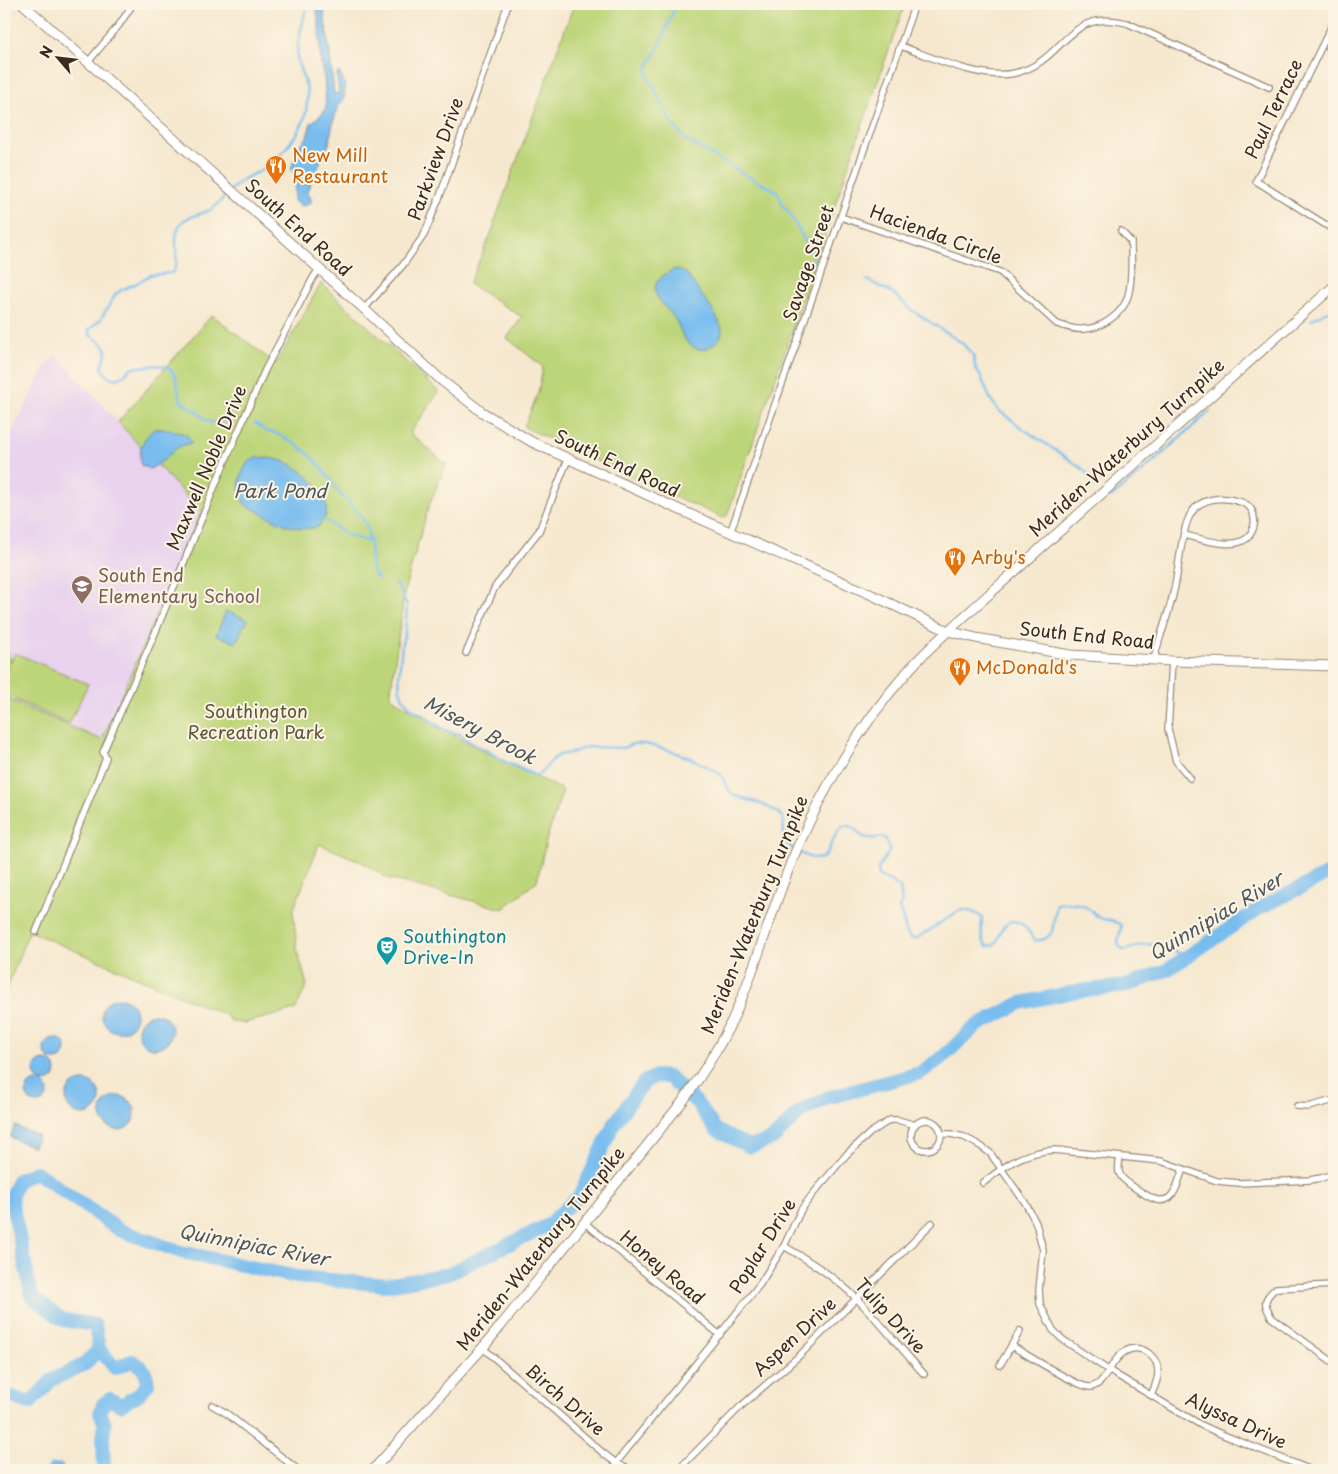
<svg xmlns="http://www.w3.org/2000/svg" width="1338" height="1474" viewBox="0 0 1338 1474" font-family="'Playpen Sans',sans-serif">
<rect width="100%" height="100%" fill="#fcf5e5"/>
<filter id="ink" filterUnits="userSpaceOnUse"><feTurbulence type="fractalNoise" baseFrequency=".02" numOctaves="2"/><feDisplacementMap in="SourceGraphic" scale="10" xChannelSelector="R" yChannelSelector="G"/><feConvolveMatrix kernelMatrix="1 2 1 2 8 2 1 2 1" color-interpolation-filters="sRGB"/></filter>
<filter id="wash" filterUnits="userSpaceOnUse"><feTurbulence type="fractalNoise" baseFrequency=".0096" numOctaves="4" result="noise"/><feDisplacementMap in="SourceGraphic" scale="20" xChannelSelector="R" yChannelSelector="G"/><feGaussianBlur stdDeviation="1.12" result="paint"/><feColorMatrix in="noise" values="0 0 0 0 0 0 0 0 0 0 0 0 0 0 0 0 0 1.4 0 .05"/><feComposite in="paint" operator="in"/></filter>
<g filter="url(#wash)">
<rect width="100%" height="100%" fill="#f6e8cf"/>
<polygon fill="#e8d2ee" points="56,355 201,511 102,740 4,698 4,448 45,367"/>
<g fill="#bdd579" stroke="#7c804c">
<polygon points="574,4 905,4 861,129 779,368 727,516 723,518 627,475 524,427 538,393 543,367 507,338 522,317 469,284 494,227 494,223"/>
<polygon points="321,283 439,392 410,433 446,464 429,505 405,588 390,697 475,747 563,790 546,841 537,881 503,909 387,878 360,861 319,844 293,911 297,949 307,985 295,1010 244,1023 232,1022 225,1015 29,931 4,996 4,698 102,740 201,512 118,422 212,315 276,364"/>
<polygon points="4,649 7,650 11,659 6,671 15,653 88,684 69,724 4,695"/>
</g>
<g fill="#79bdef" stroke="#5a7486">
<path d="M316,4H323L330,54L334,93L339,94L337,76L338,72L340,73L345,85L344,99L339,105L333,122L329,144L307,191L311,199V203C306,207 297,207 294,200L295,187L298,182L305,185L306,182L293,172L291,169L298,148L307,137L311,123L323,113L326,108L324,76L321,65L319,23Z"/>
<path d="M674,269L681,271L686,273C693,284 723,321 722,331C721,339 716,342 711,346C704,350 700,351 693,347C682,340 681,329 675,319C665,304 643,292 664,275C668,273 670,271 674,269Z"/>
<path d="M154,429H169L187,435L192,443C177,446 175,449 164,460C160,463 155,466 150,469L141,465C138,450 142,439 154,429Z"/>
<path d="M257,457C267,458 279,459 288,463C304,470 331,494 326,514C325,518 321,523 318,527C294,534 268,516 247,506C235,495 238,471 250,461C252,460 255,459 257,457Z"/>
<polygon points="226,611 248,620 246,625 244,625 236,643 216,635"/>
<circle cx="119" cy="1015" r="17"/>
<circle cx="155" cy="1031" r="17"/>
<circle cx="55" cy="1049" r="11"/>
<circle cx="45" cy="1071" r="11"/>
<circle cx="83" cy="1098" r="17"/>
<circle cx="37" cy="1092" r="11"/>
<circle cx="118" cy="1113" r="17"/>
<polygon points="15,1126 38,1136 34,1147 10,1137"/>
</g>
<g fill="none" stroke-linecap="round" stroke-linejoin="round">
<g stroke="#79bdef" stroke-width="2.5">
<polyline points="676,4 661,43 649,64 647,71 648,76 671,122 686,140 760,183 777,191 783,206 788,211 811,251 813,261 815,262"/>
<polyline points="867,280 893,293 910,309 962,343 973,355 976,370 981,377 990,398 998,410 1025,430 1079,466 1087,473 1096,487"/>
<polyline points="1311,320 1327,311 1332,313 1334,316"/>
<path d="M236,419L216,423L211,422L206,420L195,410L181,401C178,393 178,383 174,374C168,360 143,367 131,368C124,375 117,383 108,376C105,373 102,370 102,366C103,359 109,354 105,347C101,342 94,338 89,334V330L101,319L115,295L121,290L137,283L150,275L172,273C183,258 169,237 182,222C189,215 201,215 210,210C220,204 226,194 234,187C238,183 245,178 250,176C254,173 260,172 264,169C279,159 303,131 306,112C307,105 308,96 307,89C304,78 298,67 297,56C297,40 304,20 307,4"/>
<polyline points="255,423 266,431 275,433 291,441 309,454 321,467 341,495 352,505 366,524 370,542 372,570 378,579"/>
<polyline points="1109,497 1114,495 1120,489 1135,478 1210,411"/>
<polyline points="327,521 347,535 370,542"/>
<polyline points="395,584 398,586 407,605 405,632 402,643 399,677 400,690 403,698 412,709 425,716 440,728 453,733 460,734 470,742 488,751 501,760 536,776 541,773 553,759 559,755 571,753 587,747 623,748 632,744 645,744 668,750 690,758 716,771 721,775 729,791 733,795 762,804 779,813 783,818 784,836 787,843 793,849"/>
<path d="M798,852C835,872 823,844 843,826C856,824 855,833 864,837C871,840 877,837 885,838L890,848C888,860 873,865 880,877L891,881L900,888L902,900L899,909C905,918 903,929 910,938L916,939L960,910C968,910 976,912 982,918C982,927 980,939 987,946L994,945L996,943L1003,927L1011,921C1024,921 1027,930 1035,940C1042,941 1048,938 1052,932L1057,904C1067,902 1080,903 1089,909C1093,911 1095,915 1098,917C1106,921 1114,920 1121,925C1121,932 1118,937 1118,944L1123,950C1134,950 1133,946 1142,945C1158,942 1173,950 1187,957"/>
</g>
<g stroke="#79bdef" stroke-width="14">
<path d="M99,1349L115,1368L132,1361C143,1367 147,1372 148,1384L138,1395L121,1405L110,1399L103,1404L100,1413L105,1424L103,1437L104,1470"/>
<polyline points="4,1398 7,1395 30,1403 52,1380 85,1364 99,1349 95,1325 63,1320 32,1297 11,1198 18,1180 36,1172 119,1230 181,1252 297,1277 387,1285 448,1274 548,1225 580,1195 614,1124 644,1082 656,1076 669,1077 696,1102 716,1130 750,1147 773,1139 800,1112 827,1098 920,1073 944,1056 976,1026 1021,1003 1078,991 1126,986 1167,970 1260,908 1334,871"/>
<polyline points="54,1470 58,1470"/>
</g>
</g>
</g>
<g filter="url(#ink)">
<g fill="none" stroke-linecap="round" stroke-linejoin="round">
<g stroke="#988976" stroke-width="8">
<g id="street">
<polyline points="1334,21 1256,181 1334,230"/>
<path d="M901,46C931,57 983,81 1015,73C1065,62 1066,7 1127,23L1269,87"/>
<polyline points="88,62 119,25 133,4"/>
<path d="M841,217L1000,272L1057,324C1066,327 1075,330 1084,329C1102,328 1123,314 1128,296C1133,278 1131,259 1131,242L1121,231"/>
<polyline points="364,309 403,265 424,235 440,196 508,4"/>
<polyline points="730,533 915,4"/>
<polyline points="466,653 495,587 539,531 568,459"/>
<path d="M1154,660C1159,636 1169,615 1174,590C1179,571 1181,527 1192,512C1201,498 1222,496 1237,501C1246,503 1253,507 1254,518C1255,523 1254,528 1251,533C1241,553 1202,539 1184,535"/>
<polyline points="1172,661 1168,729 1176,761 1190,778"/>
<polyline points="36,932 106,758 103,752 156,631 221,471 265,370 313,278 319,269"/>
<polyline points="1297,1106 1308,1107 1334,1100"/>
<circle cx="926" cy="1135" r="15"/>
<polyline points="941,1134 951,1134 964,1137 979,1145 990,1153 1026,1204 1036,1223 1043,1250 1039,1290 1040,1304 1053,1330 1062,1339 1108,1370 1201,1425 1221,1434 1311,1470"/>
<path d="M1120,1157C1119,1163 1117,1171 1121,1176C1124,1182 1147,1196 1154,1199C1159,1201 1164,1201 1169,1198C1177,1192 1179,1178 1183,1169"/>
<path d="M983,1183C1007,1164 1023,1152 1054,1150L1161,1161L1217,1181L1239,1183L1310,1180L1321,1178L1334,1174"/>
<polyline points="585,1223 720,1335"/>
<path d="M784,1246C810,1261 837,1278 858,1300C881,1323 902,1350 924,1374"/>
<path d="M1334,1285L1276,1288C1263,1299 1263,1304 1272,1318L1334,1363"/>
<path d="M1012,1346C1024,1353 1079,1388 1090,1387C1107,1386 1111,1354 1131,1349C1145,1346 1159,1359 1158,1373C1158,1381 1154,1388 1151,1395"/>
<polyline points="483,1348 603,1453 616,1463 630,1470"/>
<polyline points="1000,1365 1020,1331"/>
<polyline points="212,1405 226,1413 298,1470"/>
<polyline points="616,1463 760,1284 784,1246 801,1210 812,1195 847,1154 870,1133 890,1120 898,1120 915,1125"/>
<polyline points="678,1470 740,1407 799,1356 932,1223"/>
</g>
</g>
<g stroke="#988976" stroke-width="11">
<g id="secondary">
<polyline points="23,4 364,309 441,380 482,412 532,442 678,509 872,595 948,631 976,638 1070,655 1172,661 1334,666"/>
<path d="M373,1470L486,1344L683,1101C704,1072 724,1041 738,1007C761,954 775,897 799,844C826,783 864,721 908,671C920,657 934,644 948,631L1334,286"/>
</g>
</g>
<use href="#street" stroke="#fff" stroke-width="5.5"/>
<use href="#secondary" stroke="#fff" stroke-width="9"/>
</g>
</g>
<defs>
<g id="restaurant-pin" transform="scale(1.125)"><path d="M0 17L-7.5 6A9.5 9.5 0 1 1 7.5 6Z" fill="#e8710a" stroke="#fcf5e5"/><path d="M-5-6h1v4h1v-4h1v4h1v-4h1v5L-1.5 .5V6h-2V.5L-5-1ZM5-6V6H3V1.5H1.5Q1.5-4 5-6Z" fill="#fff"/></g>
<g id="school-pin" transform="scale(1.125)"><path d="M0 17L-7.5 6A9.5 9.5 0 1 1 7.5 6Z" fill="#8d6e63" stroke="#fcf5e5"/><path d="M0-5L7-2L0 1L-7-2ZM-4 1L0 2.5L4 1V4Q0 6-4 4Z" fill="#fff"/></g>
<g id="theatre-pin" transform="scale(1.125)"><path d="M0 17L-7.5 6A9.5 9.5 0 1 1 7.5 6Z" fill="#0f9aa8" stroke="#fcf5e5"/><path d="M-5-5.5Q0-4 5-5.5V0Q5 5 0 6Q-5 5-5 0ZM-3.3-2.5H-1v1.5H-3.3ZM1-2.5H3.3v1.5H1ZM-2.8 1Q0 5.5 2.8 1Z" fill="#fff"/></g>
</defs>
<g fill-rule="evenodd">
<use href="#restaurant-pin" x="276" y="166"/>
<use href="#restaurant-pin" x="955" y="558"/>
<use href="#school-pin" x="82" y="586"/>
<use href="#restaurant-pin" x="960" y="668"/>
<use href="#theatre-pin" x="387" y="947"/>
</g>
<g text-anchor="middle" stroke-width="4" stroke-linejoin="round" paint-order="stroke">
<g font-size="18" fill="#3b2a1e" stroke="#fcf5e5">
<text transform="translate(1274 109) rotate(-64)" y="6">Paul Terrace</text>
<text transform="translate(436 159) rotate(-70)" y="6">Parkview Drive</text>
<text transform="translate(298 228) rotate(42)" y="6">South End Road</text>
<text transform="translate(936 235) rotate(20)" y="6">Hacienda Circle</text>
<text transform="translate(809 263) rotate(-71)" y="6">Savage Street</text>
<text transform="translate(1127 448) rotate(-42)" y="6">Meriden-Waterbury Turnpike</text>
<text transform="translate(617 464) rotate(25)" y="6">South End Road</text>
<text transform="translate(207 468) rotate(-67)" y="6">Maxwell Noble Drive</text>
<text transform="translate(1087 636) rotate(6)" y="6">South End Road</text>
<text transform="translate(755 915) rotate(-68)" y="6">Meriden-Waterbury Turnpike</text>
<text transform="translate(763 1246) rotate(-58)" y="6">Poplar Drive</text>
<text transform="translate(541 1249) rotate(-51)" y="6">Meriden-Waterbury Turnpike</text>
<text transform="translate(662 1268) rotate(40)" y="6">Honey Road</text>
<text transform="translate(890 1316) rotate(47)" y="6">Tulip Drive</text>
<text transform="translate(795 1337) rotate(-43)" y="6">Aspen Drive</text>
<text transform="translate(565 1400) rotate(41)" y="6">Birch Drive</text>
<text transform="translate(1236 1421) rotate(25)" y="6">Alyssa Drive</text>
</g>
<g font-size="18" fill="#c56008" stroke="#fcf5e5" text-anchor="start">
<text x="292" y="162">New Mill<tspan x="292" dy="21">Restaurant</tspan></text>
<text x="971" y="564">Arby's</text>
<text x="976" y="674">McDonald's</text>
</g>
<g font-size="18" fill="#785e54" stroke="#fcf5e5" text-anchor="start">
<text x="98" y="582">South End<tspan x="98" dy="21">Elementary School</tspan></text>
</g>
<g font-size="18" fill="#5c5535" stroke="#fcf5e5">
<text x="256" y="718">Southington<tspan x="256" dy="21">Recreation Park</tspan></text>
</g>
<g font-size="18" fill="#0d838f" stroke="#fcf5e5" text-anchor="start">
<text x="403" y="943">Southington<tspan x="403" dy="21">Drive-In</tspan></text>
</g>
<g font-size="19" font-style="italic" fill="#4e565d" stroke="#fcf5e5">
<text x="280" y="498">Park Pond</text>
<text transform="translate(480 730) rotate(28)" y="7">Misery Brook</text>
<text transform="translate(1216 916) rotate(-31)" y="7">Quinnipiac River</text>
<text transform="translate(254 1245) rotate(11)" y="7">Quinnipiac River</text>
</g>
</g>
<rect width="1338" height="1474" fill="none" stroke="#fcf5e5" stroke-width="20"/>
<g transform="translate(58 58) rotate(298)" stroke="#fcf5e5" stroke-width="4" paint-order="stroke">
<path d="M0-4L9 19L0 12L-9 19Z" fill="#3b2a1e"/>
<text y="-8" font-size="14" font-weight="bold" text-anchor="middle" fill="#3b2a1e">N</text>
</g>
</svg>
